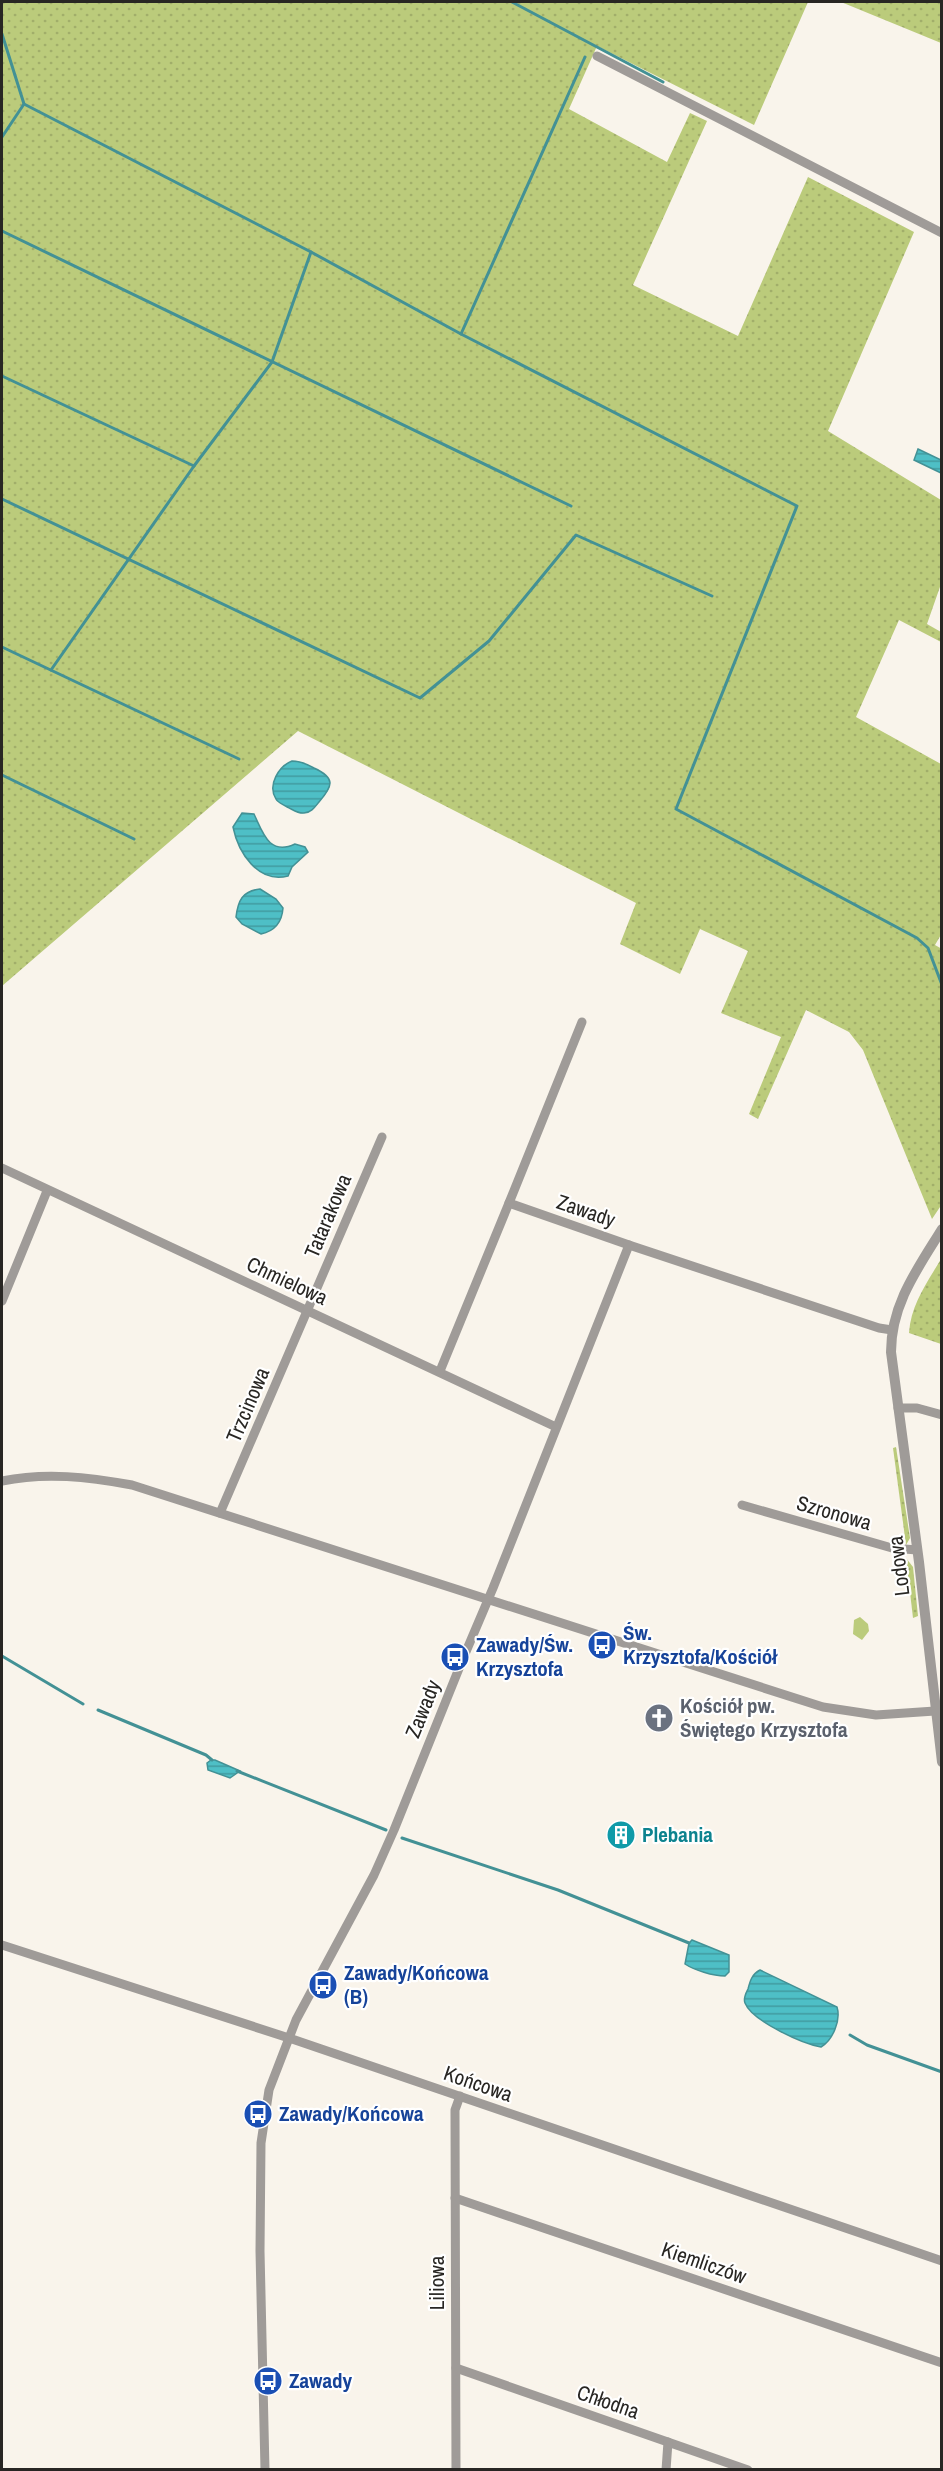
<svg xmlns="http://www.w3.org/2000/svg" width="943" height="2471" viewBox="0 0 943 2471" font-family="'Archivo Narrow',sans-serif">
<defs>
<pattern id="grass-dots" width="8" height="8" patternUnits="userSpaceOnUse" patternTransform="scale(1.5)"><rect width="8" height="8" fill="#bbcb7b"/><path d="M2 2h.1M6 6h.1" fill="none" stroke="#a1ae6a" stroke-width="1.8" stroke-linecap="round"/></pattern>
<pattern id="water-rules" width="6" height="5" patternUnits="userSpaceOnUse" patternTransform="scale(1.5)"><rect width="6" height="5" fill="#4ebfc6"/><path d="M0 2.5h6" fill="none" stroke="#419ba0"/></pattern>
</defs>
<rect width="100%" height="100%" fill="#f9f4eb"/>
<g fill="url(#grass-dots)">
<polygon points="2,2 808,2 754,125 597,46 569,109 667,162 690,113 707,121 633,285 738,336 808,177 914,232 828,431 941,500 941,584 927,624 941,632 941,642 899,620 856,717 941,764 942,933 935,945 942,949 942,1204 932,1219 863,1050 849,1032 806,1010 758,1119 749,1114 781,1037 721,1013 748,951 700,929 680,974 620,944 636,903 298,731 2,986"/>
<polygon points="841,2 941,2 941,43"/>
<path d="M941,1259V1344L909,1333C911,1304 927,1283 941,1259Z"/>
<polygon points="896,1447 910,1538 906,1545 893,1448"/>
<polygon points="906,1558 913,1567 918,1616 913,1618"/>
</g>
<polygon fill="#bbcb7b" points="860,1617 868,1624 869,1631 862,1640 853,1634 854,1620"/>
<g fill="url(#water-rules)" stroke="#439195" stroke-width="1.5">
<polygon points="918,449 941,460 941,473 914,460"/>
<path d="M292,761C300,761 307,764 314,768C336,778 333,786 319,802C315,807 311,813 304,813C298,814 292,809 287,807C283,804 278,803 276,799C267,785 279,766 292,761Z"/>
<path d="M242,813L254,814C263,833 269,856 295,844L305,847L308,852L292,867L288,876C258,884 238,852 233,827Z"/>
<path d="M260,889L276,899L283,908C282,922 275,931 261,934L242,924L236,917C238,901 242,891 260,889Z"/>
<polygon points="211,1760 215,1760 240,1771 230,1778 208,1770 207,1763"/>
<path d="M692,1940L729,1955V1972L725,1976C713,1976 694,1970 685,1964L689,1943Z"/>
<path d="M760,1970L837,2007C841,2020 833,2040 821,2047C803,2044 752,2021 745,2003C743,1998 746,1993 748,1989C750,1981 752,1974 760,1970Z"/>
</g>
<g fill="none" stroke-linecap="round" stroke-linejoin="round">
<g stroke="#439195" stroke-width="3">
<polyline points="512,2 663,82"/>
<polyline points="2,34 24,104 311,252 461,334"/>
<polyline points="585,57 461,334 797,506 676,809 917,938 928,948 942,985"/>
<polyline points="2,137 24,104"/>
<polyline points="2,231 571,506"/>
<polyline points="2,376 194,466"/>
<polyline points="2,499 420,698 489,641 576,535 712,596"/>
<polyline points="2,647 239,759"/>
<polyline points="51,670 194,466 272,362 311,252"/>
<polyline points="2,775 134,839"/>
<polyline points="2,1656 83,1704"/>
<polyline points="98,1710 206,1755 212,1760"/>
<polyline points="237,1771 386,1830"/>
<polyline points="402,1838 558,1890 689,1943"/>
<polyline points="850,2035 867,2045 942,2072"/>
</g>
<g stroke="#9f9b98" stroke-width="9">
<polyline points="597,56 942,233"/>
<polyline points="2,1168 556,1427"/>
<polyline points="629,1245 879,1328 892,1330"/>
<polyline points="2,1301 47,1191"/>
<polyline points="440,1371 509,1203"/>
<polyline points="898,1408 917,1408 942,1415"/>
<path d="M2,1481C46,1472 88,1477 132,1485L823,1707L876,1715L935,1711"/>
<polyline points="742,1505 892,1548 917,1550"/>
<polyline points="220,1513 382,1137"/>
<polyline points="2,1945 295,2040 942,2261"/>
<polyline points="455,2198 942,2363"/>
<polyline points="456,2368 748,2470"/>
<polyline points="265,2470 260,2251 261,2143 269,2090 296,2020 374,1875 394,1830 462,1661 493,1588 629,1245 509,1203 582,1022"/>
<polyline points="456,2470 455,2110 460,2096"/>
<polyline points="666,2470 668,2442"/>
</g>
<path stroke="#9f9b98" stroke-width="10" d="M942,1229C918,1268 891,1304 891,1352L919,1562L942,1762"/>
</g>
<defs>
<g id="bus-disc" transform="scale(1.5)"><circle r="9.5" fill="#1a4fb4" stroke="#fff"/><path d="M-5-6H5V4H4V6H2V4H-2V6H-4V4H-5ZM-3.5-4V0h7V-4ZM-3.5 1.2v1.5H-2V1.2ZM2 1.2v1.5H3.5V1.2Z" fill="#fff"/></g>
<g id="church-disc" transform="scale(1.5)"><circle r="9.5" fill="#6b7280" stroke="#fff"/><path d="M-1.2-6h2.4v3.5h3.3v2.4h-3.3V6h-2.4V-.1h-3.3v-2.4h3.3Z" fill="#fff"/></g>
<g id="building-disc" transform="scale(1.5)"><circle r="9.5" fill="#0f9aa8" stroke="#fff"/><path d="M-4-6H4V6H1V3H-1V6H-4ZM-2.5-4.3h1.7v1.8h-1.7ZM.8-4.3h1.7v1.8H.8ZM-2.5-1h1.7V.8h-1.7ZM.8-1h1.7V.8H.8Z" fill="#fff"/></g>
</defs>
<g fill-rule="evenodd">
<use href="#bus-disc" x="602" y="1645"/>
<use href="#bus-disc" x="455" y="1657"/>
<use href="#church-disc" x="659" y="1718"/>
<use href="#building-disc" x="621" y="1835"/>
<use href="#bus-disc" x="323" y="1985"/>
<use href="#bus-disc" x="258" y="2114"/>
<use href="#bus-disc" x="268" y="2381"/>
</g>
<g text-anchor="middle" stroke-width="4.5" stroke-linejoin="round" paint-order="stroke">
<g font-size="21" fill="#282623" stroke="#fff">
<text transform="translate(586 1211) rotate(19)" y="7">Zawady</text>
<text transform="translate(328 1216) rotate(-67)" y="7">Tatarakowa</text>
<text transform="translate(287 1281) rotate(25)" y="7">Chmielowa</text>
<text transform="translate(248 1405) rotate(-67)" y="7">Trzcinowa</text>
<text transform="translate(834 1513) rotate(16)" y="7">Szronowa</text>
<text transform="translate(899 1566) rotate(-97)" y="7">Lodowa</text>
<text transform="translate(423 1709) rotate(-68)" y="7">Zawady</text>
<text transform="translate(478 2084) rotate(19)" y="7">Końcowa</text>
<text transform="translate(704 2263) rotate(19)" y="7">Kiemliczów</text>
<text transform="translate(437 2283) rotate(-90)" y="7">Liliowa</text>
<text transform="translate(608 2402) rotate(19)" y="7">Chłodna</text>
</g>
<g font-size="21" font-weight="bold" fill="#164399" stroke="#fff" text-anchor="start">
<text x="623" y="1640">Św.<tspan x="623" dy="24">Krzysztofa/Kościół</tspan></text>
<text x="476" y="1652">Zawady/Św.<tspan x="476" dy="24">Krzysztofa</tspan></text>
<text x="344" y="1980">Zawady/Końcowa<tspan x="344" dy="24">(B)</tspan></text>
<text x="279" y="2121">Zawady/Końcowa</text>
<text x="289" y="2388">Zawady</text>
</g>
<g font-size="21" font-weight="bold" fill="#5b616d" stroke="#fff" text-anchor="start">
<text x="680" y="1713">Kościół pw.<tspan x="680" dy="24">Świętego Krzysztofa</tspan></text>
</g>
<g font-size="21" font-weight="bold" fill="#0d838f" stroke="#fff" text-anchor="start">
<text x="642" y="1842">Plebania</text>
</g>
</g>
<rect width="943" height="2471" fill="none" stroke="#282623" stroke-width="6"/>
</svg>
